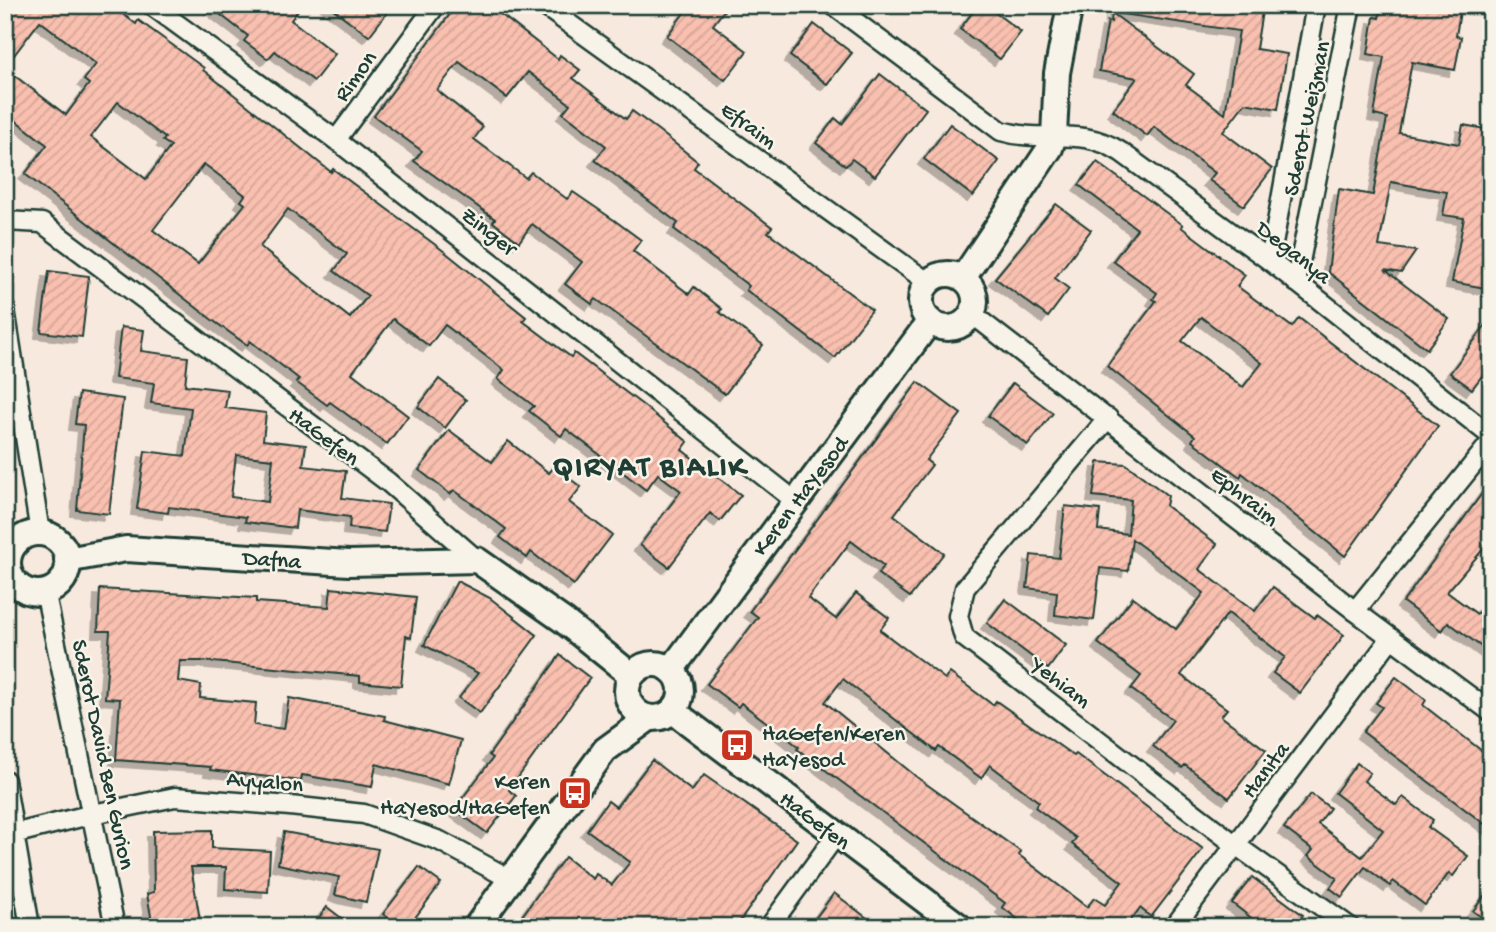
<svg xmlns="http://www.w3.org/2000/svg" width="1496" height="932" viewBox="0 0 1496 932" font-family="'Gochi Hand',sans-serif">
<defs>
<pattern id="building-hatch" width="6" height="6" patternUnits="userSpaceOnUse" patternTransform="scale(1.75)"><rect width="6" height="6" fill="#f9bfaf"/><path d="M-1 1l2-2M0 6l6-6M5 7l2-2" fill="none" stroke="#d5a597"/></pattern>
<filter id="shadow"><feDropShadow dx="-6" dy="6" stdDeviation="0" flood-color="#0004"/></filter>
</defs>
<rect width="100%" height="100%" fill="#f7e9dd"/>
<filter id="ink" filterUnits="userSpaceOnUse"><feTurbulence type="fractalNoise" baseFrequency=".0143" numOctaves="2"/><feDisplacementMap in="SourceGraphic" scale="14" xChannelSelector="R" yChannelSelector="G"/><feConvolveMatrix kernelMatrix="1 2 1 2 8 2 1 2 1" color-interpolation-filters="sRGB"/></filter>
<g filter="url(#ink)">
<g fill="url(#building-hatch)" stroke="#1f3d34" stroke-width="2" fill-rule="evenodd" filter="url(#shadow)">
<path d="M5,5H111L136,24L138,20L204,68L203,70L331,172L333,169L445,252L526,317L523,321L571,357L574,353L644,406L688,442L682,450L741,495L720,521L710,513L669,567L640,545L681,491L658,474L646,490L566,429L561,436L529,411L534,406L498,379L504,370L445,325L429,346L393,319L352,373L408,416L387,444L330,402L327,405L296,382L299,379L250,341L247,345L211,319L25,174L47,145L5,112V89L15,76L66,115L89,84L84,80L96,64L40,21L5,67ZM118,102L165,138L163,141L171,146L146,179L91,137ZM204,164L245,195L241,201L245,204L198,264L153,230ZM288,209L347,254L334,271L368,296L350,318L260,247Z"/>
<polygon points="208,5 302,5 291,20 335,54 314,81 275,51 268,59 244,41 248,36"/>
<polygon points="328,5 393,5 369,36"/>
<polygon points="457,5 489,5 558,59 560,55 580,70 573,78 626,119 632,111 658,130 698,162 694,168 772,227 768,232 872,310 835,358 746,290 749,286 674,229 678,223 595,160 606,146 563,113 570,104 528,72 507,98 459,62 437,90 483,127 474,139 526,178 531,172 567,199 573,192 614,220 641,240 633,251 689,294 694,287 722,309 719,312 763,345 725,394 596,299 592,304 565,284 582,262 532,224 519,242 493,222 495,219 414,161 422,151 374,116"/>
<polygon points="690,5 728,5 713,25 747,51 725,80 667,36"/>
<polygon points="978,5 985,5 1021,32 1000,59 960,29"/>
<polygon points="1115,5 1263,5 1256,49 1287,54 1278,109 1245,103 1223,132 1272,169 1244,206 1209,180 1215,173 1154,127 1147,136 1113,110 1137,78 1099,71 1108,21 1111,22 1112,13 1194,74 1186,85 1225,114 1239,31 1115,13"/>
<polygon points="1382,5 1461,5 1456,36 1461,37 1455,70 1412,62 1399,133 1459,144 1463,125 1491,130 1491,289 1452,282 1464,218 1443,215 1447,192 1391,182 1379,246 1416,251 1401,273 1385,270 1449,319 1427,349 1328,272 1339,189 1373,195 1387,118 1374,115 1384,57 1368,54 1374,17 1379,18"/>
<polygon points="814,24 852,53 827,84 790,56"/>
<polygon points="880,74 926,109 875,176 852,159 846,166 816,143 835,118 842,124"/>
<polygon points="950,124 999,161 973,196 924,159"/>
<path d="M1097,162L1183,225L1181,227L1245,275L1237,286L1292,327L1299,318L1438,426L1345,556L1242,473L1240,477L1192,441L1195,436L1107,366L1156,301L1153,299L1157,293L1113,261L1137,229L1079,185ZM1201,317L1262,363L1243,387L1182,341Z"/>
<polygon points="1056,204 1091,230 1055,278 1069,289 1048,317 995,278"/>
<polygon points="49,271 89,276 82,337 41,332"/>
<polygon points="1491,318 1491,364 1472,389 1450,373"/>
<path d="M121,327L144,330L141,351L188,357L185,385L228,390L225,408L266,413L263,440L306,445L303,466L346,471L342,498L389,504L385,532L349,528L350,517L297,510L295,528L245,522L246,517L169,507L168,513L137,509L145,451L185,456L191,408L151,403L154,383L115,378ZM236,455L273,459L268,502L231,497Z"/>
<polygon points="439,379 466,400 445,428 418,407"/>
<path d="M918,382L961,414L926,460L932,465L894,515L944,553L910,597L878,574L884,566L851,541L808,598L836,619L856,593L889,618L880,630L945,679L950,673L993,705L996,701L1074,756L1076,754L1203,849L1151,917L1140,908L1126,927H1028L1002,907L1005,903L797,749L799,747L741,703L738,707L707,684L758,617L750,611ZM843,679L936,751L939,747L981,778L990,765L1039,802L1035,807L1076,838L1072,844L1122,882L1105,905L1094,898L1087,907L1019,855L1021,852L918,778L825,702Z"/>
<polygon points="1013,383 1053,413 1028,445 988,416"/>
<polygon points="79,393 123,399 109,514 77,510 84,425 75,424"/>
<polygon points="449,430 492,462 508,441 549,473 554,467 581,487 569,502 612,535 574,585 531,552 527,558 500,537 506,529 454,490 450,494 419,470"/>
<polygon points="1098,462 1126,464 1168,496 1166,506 1217,544 1199,569 1255,611 1273,587 1315,618 1317,615 1344,635 1300,693 1273,673 1285,657 1228,613 1181,675 1227,709 1221,716 1266,750 1229,798 1185,765 1182,768 1153,746 1173,720 1131,689 1141,676 1098,643 1133,597 1176,629 1204,593 1132,539 1128,571 1100,568 1094,620 1055,615 1057,592 1027,588 1031,555 1059,558 1065,506 1100,510 1098,530 1128,534 1131,500 1093,496"/>
<polygon points="1491,481 1491,540 1447,592 1477,614 1491,596 1491,654 1448,622 1442,631 1403,602"/>
<polygon points="457,581 490,598 537,635 480,713 459,698 478,673 424,645"/>
<polygon points="331,588 416,597 411,638 406,636 401,686 360,682 360,676 202,661 180,661 178,681 201,685 200,698 256,703 254,725 284,729 289,698 385,716 384,720 461,740 449,784 376,764 372,787 302,775 301,781 210,770 211,767 116,760 120,699 105,698 110,631 98,631 100,589 256,598 256,602 329,607"/>
<polygon points="1005,599 1066,645 1048,669 987,623"/>
<polygon points="560,655 590,678 509,790 516,796 487,833 454,809 493,758 489,755"/>
<polygon points="1396,677 1426,700 1423,705 1491,758 1491,829 1363,732 1382,707 1376,703"/>
<polygon points="652,760 692,791 704,775 797,840 736,927 514,927 565,857 593,879 596,874 612,885 630,862 587,830 608,801 616,807"/>
<polygon points="1357,763 1370,773 1364,781 1396,805 1403,797 1433,820 1428,827 1468,856 1453,876 1449,873 1425,905 1393,881 1390,886 1365,867 1342,897 1330,888 1337,878 1308,856 1313,850 1284,828 1311,794 1330,808 1318,824 1362,857 1383,830 1335,793"/>
<polygon points="212,830 212,848 270,851 268,892 225,889 226,867 191,867 200,920 153,927 147,894 154,892 153,831"/>
<polygon points="284,832 378,849 366,902 335,895 339,877 278,864"/>
<polygon points="419,867 441,883 408,927 400,927 383,914"/>
<polygon points="1252,877 1303,915 1295,927 1263,927 1232,903"/>
<polygon points="1491,887 1491,924 1473,911"/>
<polygon points="834,893 879,927 809,927"/>
<polygon points="327,907 353,927 312,927"/>
</g>
<g fill="none" stroke-linecap="round" stroke-linejoin="round">
<g stroke="#1f3d34" stroke-width="23">
<g id="street">
<polyline points="151,5 336,140 794,500"/>
<polyline points="543,5 929,283"/>
<path d="M833,5L1001,131C1046,144 1079,125 1121,152L1270,261L1491,436"/>
<polyline points="336,140 436,5"/>
<polyline points="5,221 42,223 388,482 477,560"/>
<polyline points="1270,261 1316,5"/>
<polyline points="1296,282 1351,5"/>
<polyline points="5,309 40,533"/>
<polyline points="972,314 1355,611 1491,712"/>
<polyline points="1108,418 965,588 958,616 964,637 1237,846 1350,927"/>
<polyline points="45,591 115,927"/>
<polyline points="1355,611 1491,442"/>
<polyline points="5,780 30,927"/>
<polyline points="5,836 93,814 175,797 290,806 364,814 440,841 510,879"/>
<polyline points="769,927 837,834"/>
<polyline points="1174,927 1391,638"/>
</g>
</g>
<g stroke="#1f3d34" stroke-width="30">
<g id="secondary">
<circle cx="948" cy="301" r="27"/>
<polyline points="963,278 1050,148 1054,136 1057,73 1070,5"/>
<circle cx="38" cy="563" r="30"/>
<polyline points="67,560 126,549 349,563 477,560 564,621 631,675"/>
<circle cx="654" cy="691" r="27"/>
<polyline points="671,670 930,321"/>
<polyline points="673,711 960,927"/>
<polyline points="476,927 605,750 649,718"/>
</g>
</g>
<use href="#street" stroke="#f7f3e8" stroke-width="18"/>
<use href="#secondary" stroke="#f7f3e8" stroke-width="24"/>
</g>
</g>
<defs>
<g id="bus-square" transform="scale(1.75)"><rect x="-9" y="-9" width="18" height="18" rx="4" fill="#c8321e" stroke="#f7f3e8"/><path d="M-5-6H5V4H4V6H2V4H-2V6H-4V4H-5ZM-3.5-4V0h7V-4ZM-3.5 1.2v1.5H-2V1.2ZM2 1.2v1.5H3.5V1.2Z" fill="#fff"/></g>
</defs>
<g fill-rule="evenodd">
<use href="#bus-square" x="737" y="745"/>
<use href="#bus-square" x="575" y="793"/>
</g>
<g text-anchor="middle" stroke-width="5" stroke-linejoin="round" paint-order="stroke">
<g font-size="23" fill="#1f3d34" stroke="#f7f3e8">
<text transform="translate(354 75) rotate(-54)" y="8">Rimon</text>
<text transform="translate(1305 118) rotate(-78)" y="8">Sderot Weizman</text>
<text transform="translate(750 124) rotate(36)" y="8">Efraim</text>
<text transform="translate(490 230) rotate(38)" y="8">Zinger</text>
<text transform="translate(1295 251) rotate(38)" y="8">Deganya</text>
<text transform="translate(325 435) rotate(37)" y="8">HaGefen</text>
<text transform="translate(799 495) rotate(-53)" y="8">Keren HaYesod</text>
<text transform="translate(1246 495) rotate(38)" y="8">Ephraim</text>
<text transform="translate(272 558) rotate(4)" y="8">Dafna</text>
<text transform="translate(1062 681) rotate(37)" y="8">Yehiam</text>
<text transform="translate(105 754) rotate(78)" y="8">Sderot David Ben Gurion</text>
<text transform="translate(1264 769) rotate(-53)" y="8">Hanita</text>
<text transform="translate(265 780) rotate(5)" y="8">Ayyalon</text>
<text transform="translate(816 819) rotate(37)" y="8">HaGefen</text>
</g>
<g font-size="23" fill="#1f3d34" stroke="#f7f3e8" text-anchor="start">
<text x="762" y="740">HaGefen/Keren<tspan x="762" dy="26">HaYesod</tspan></text>
<text x="550" y="788" text-anchor="end">Keren<tspan x="550" dy="26">HaYesod/HaGefen</tspan></text>
</g>
<g font-size="30" font-weight="bold" letter-spacing="2" fill="#1f3d34" stroke="#f7f3e8">
<text x="650" y="475">QIRYAT BIALIK</text>
</g>
</g>
<rect width="1496" height="932" fill="none" stroke="#f7f3e8" stroke-width="28"/>
<rect x="14" y="14" width="1468" height="904" fill="none" stroke="#1f3d34" stroke-width="2.5" filter="url(#ink)"/>
</svg>
